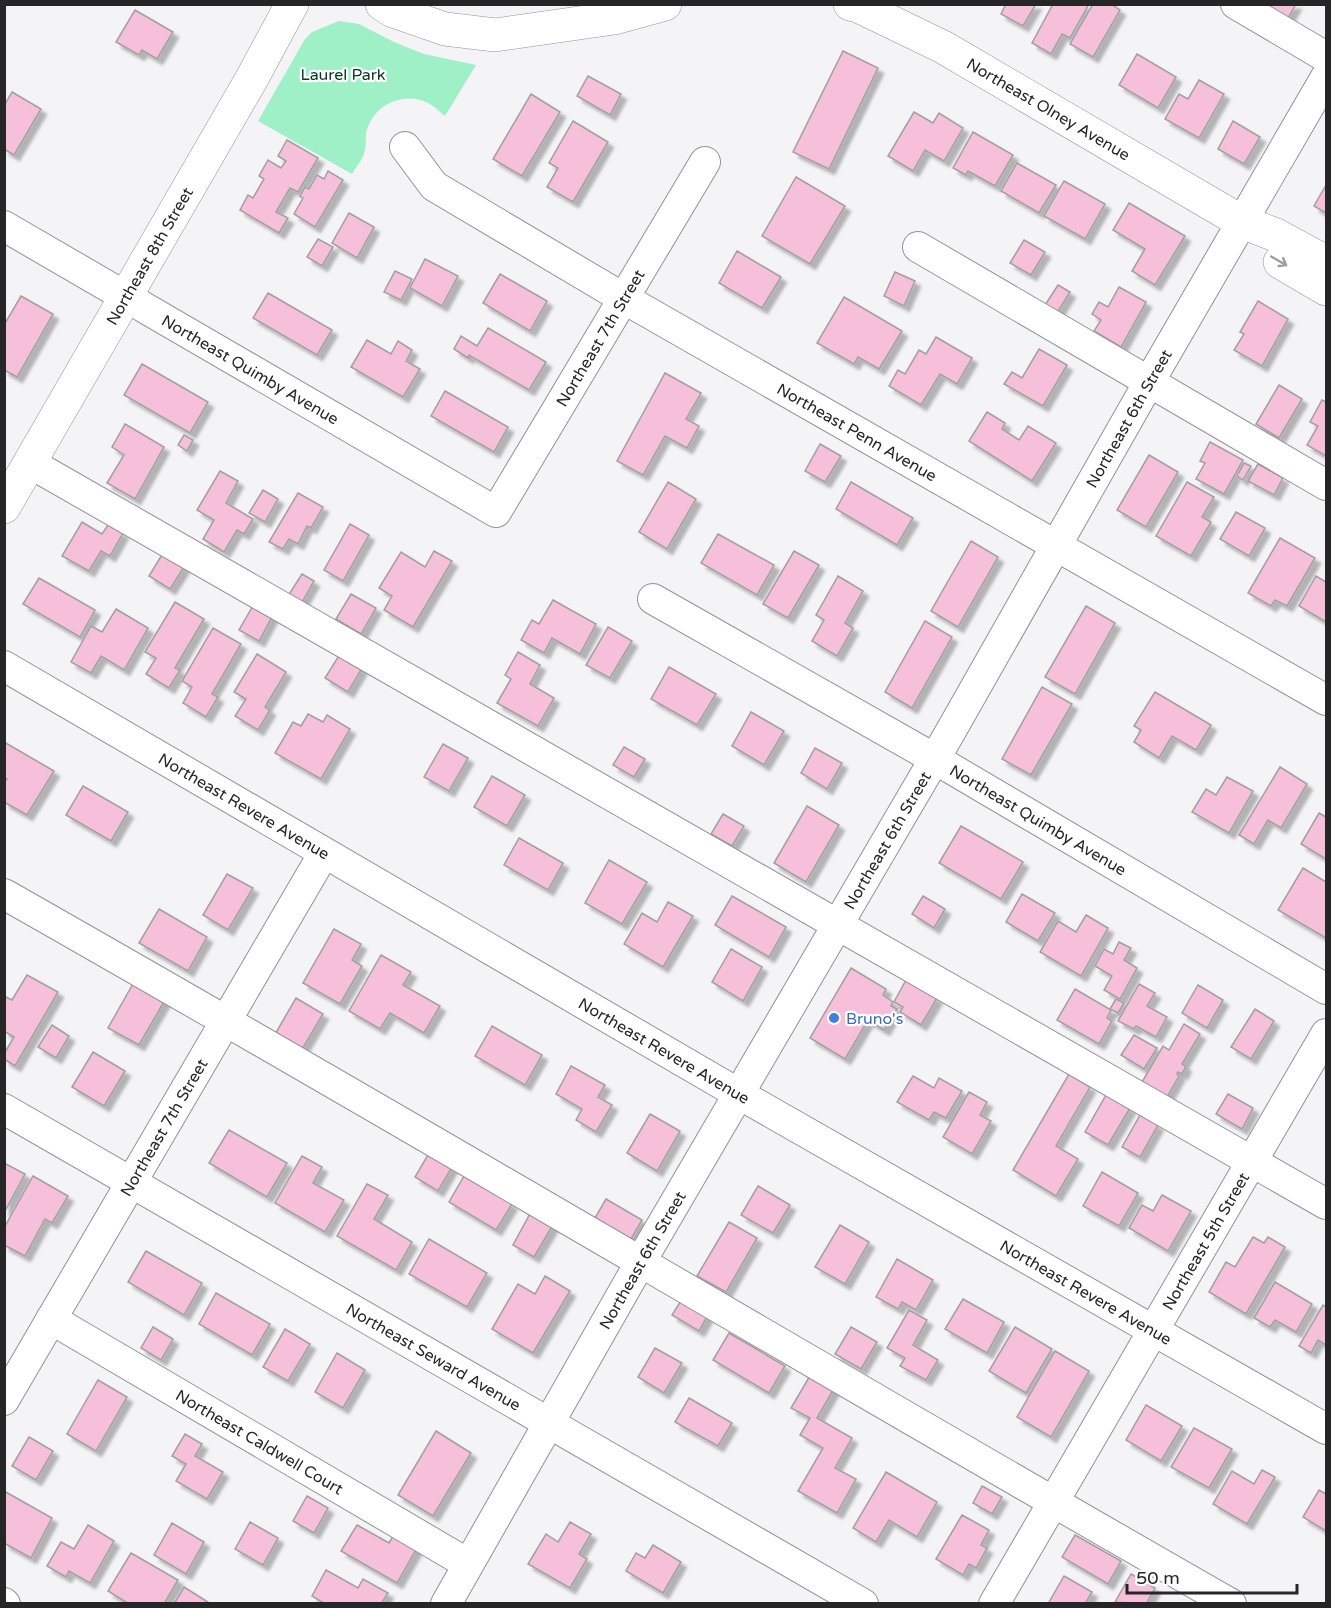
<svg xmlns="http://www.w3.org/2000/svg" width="1331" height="1608" viewBox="0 0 1331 1608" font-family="'Varela Round',sans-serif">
<defs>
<filter id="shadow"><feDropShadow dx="5.5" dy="5.5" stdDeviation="1.5" flood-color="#0004"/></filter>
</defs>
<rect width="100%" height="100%" fill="#f4f4f7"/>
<path fill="#9ff0c7" d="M339,21L359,24L394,42L424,54L476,65L445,116C439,111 433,105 426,102C404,92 376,104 368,127C364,135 367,142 365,150C364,158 356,167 352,174L258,121L305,39L312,32Z"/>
<g fill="#f6bfda" stroke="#a29fa0" stroke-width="1.5" filter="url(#shadow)">
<polygon points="1006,4 1036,4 1023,26 1001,14"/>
<polygon points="1053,4 1089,4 1070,38 1062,34 1051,54 1032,43"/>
<polygon points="1093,4 1111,4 1120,10 1093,57 1070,44"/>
<polygon points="1264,4 1296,4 1288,18"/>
<polygon points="135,10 173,32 157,59 142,50 139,55 116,42"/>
<polygon points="843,51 878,68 829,169 793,152"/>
<polygon points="1137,54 1176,77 1158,108 1119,85"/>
<polygon points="588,76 621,94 610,115 577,96"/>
<polygon points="1199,80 1224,94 1199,138 1165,119 1179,94 1188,99"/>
<polygon points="12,92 41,109 14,155 4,149 4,106"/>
<polygon points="531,94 560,112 522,176 493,159"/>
<polygon points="914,112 933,123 939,113 963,128 944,161 925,150 913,171 888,156"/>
<polygon points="573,121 608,142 573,202 547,187 558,168 549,163"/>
<polygon points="1233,121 1260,137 1244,164 1218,149"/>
<polygon points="973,132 1013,155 995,186 968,171 966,175 953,168"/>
<polygon points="287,140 318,158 298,192 290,188 276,212 288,218 279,233 240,210 248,195 253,198 264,179 259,176 268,160 281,168 286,161 278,156"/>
<polygon points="1017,163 1056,185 1039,213 1001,191"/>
<polygon points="328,171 343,180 315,227 294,214 303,198 300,196 305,187 309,189 317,175 324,179"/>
<polygon points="796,177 845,206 810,264 762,236"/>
<polygon points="1064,181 1105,204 1085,239 1044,216"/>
<polygon points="1326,185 1326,213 1314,206"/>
<polygon points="1129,203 1185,236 1155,285 1132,271 1145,249 1113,230"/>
<polygon points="349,213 374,227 357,258 332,243"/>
<polygon points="318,239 333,247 322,266 307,257"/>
<polygon points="1024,240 1045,252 1031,275 1010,263"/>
<polygon points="737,251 781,277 762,308 719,283"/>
<polygon points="425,259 458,276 442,306 410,288"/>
<polygon points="395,271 412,279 401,300 384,292"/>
<polygon points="895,272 915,281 904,306 884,296"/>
<polygon points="500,274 547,301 530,331 483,303"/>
<polygon points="1058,285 1070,292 1057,313 1045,305"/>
<polygon points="1119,287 1146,302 1121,347 1094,331 1101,320 1092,314 1099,302 1108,307"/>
<polygon points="268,293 332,330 317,355 253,318"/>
<polygon points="21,296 53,314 17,377 4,370 4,325"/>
<polygon points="844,297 902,331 879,369 858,357 854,364 817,343"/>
<polygon points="1258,301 1288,319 1262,366 1234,350 1244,334 1240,332"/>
<polygon points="488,328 546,362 529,390 469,355 468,358 454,349 461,336 477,346"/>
<polygon points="936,337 972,358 957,384 940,374 921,405 889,386 898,370 905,374 919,350 926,354"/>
<polygon points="367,340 391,354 398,341 412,350 406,361 420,369 403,397 351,367"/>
<polygon points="1039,349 1067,365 1043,406 1004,384 1012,372 1022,378"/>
<polygon points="142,364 208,402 190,433 124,395"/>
<polygon points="665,373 701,393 686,419 699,426 687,448 665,436 643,475 617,461"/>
<polygon points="1279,385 1302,399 1279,438 1256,424"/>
<polygon points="445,391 508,427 494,452 431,416"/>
<polygon points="1322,400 1326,402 1326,456 1307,445 1318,426 1310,422"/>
<polygon points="987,412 1005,423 1002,429 1019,440 1028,426 1056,443 1032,481 969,441"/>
<polygon points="125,424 164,447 135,499 107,483 124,455 112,447"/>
<polygon points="184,435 193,440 187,451 178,445"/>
<polygon points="1210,442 1243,460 1224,494 1196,479 1205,463 1200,461"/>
<polygon points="820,444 841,456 825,482 805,471"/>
<polygon points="1149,455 1178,472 1146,527 1117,510"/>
<polygon points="1244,463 1251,466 1243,480 1237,476"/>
<polygon points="1258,464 1283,478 1274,495 1248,481"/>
<polygon points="220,471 238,481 226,503 253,519 244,534 237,530 224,552 203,539 214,520 197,510"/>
<polygon points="668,482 696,499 667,549 639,532"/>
<polygon points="851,482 913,518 897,545 836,509"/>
<polygon points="1187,482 1214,497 1202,517 1211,522 1191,556 1156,536"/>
<polygon points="263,490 278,499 265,522 249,513"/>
<polygon points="298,493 323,507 311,528 307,526 298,544 289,539 283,549 269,542"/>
<polygon points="1236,512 1265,528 1249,556 1220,539"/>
<polygon points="82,522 102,534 108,525 123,533 110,556 101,551 89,571 62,556"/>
<polygon points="350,524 369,535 343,581 324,570"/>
<polygon points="718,534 774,565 757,595 701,563"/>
<polygon points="1280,538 1315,558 1287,606 1275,600 1271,606 1248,593"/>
<polygon points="971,541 998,557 958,627 931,611"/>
<polygon points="434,551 452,561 413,627 384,610 392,596 379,588 401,552 425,567"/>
<polygon points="794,551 819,565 788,618 763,604"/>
<polygon points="163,553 184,567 170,589 149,576"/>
<polygon points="302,574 314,581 301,604 288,596"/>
<polygon points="838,576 863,591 845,623 853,628 837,656 812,641 824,620 816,615"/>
<polygon points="1316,576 1326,582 1326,622 1299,606"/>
<polygon points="39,578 95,610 80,637 23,604"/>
<polygon points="351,594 376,608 361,634 336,619"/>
<polygon points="553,600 596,624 580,654 552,638 544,653 521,640 532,620 539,624"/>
<polygon points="175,602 204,619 175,668 180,670 169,688 146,674 156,658 145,652"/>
<polygon points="254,604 273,615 259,641 239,630"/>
<polygon points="1086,606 1115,623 1075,694 1045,677"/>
<polygon points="116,609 148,628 124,670 101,656 91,673 71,662 91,626 102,632"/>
<polygon points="925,621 952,637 912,708 885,692"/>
<polygon points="608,627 632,641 610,678 586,665"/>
<polygon points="213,628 241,644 212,694 218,697 206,717 183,703 192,687 182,681"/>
<polygon points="518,652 540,665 530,684 554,698 538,726 497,703 511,679 505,675"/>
<polygon points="257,654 286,672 265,707 270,710 258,730 235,716 246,699 234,692"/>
<polygon points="340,654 362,668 348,692 325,678"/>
<polygon points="669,667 716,694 697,725 651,699"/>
<polygon points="1042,687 1072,704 1031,775 1002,759"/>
<polygon points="1155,692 1211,725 1196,750 1172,736 1159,758 1134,742 1141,730 1134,726"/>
<polygon points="751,712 784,731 764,765 732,746"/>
<polygon points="308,714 323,722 327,715 350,729 321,779 275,753 293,722 301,726"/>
<polygon points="4,742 54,771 27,815 4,802 4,783 7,779 4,777"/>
<polygon points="443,744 468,758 449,791 424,777"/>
<polygon points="624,747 645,759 634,777 613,765"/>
<polygon points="815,748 842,763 827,789 801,773"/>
<polygon points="1280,767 1307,784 1281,828 1268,820 1254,844 1239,835"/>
<polygon points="492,776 525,795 507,826 474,807"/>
<polygon points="1227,777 1253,791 1229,833 1192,812 1206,789 1216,795"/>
<polygon points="83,786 128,812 111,841 66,815"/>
<polygon points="807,806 839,825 806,882 774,863"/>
<polygon points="1319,813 1326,817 1326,859 1301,844"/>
<polygon points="723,814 744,826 732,846 711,834"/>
<polygon points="961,826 1023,862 1001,899 939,863"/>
<polygon points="519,838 563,863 548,890 504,865"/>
<polygon points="609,860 647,882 622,924 585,903"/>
<polygon points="1303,868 1326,882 1326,938 1278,910"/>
<polygon points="227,874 253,888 228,930 203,915"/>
<polygon points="1022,894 1055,913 1038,941 1006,922"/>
<polygon points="732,896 786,927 769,957 715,925"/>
<polygon points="923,896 945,909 934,928 912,914"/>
<polygon points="668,902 693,916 663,967 624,944 642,913 657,922"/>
<polygon points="159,909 207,937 188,971 139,943"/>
<polygon points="1086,915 1108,928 1081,976 1040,952 1058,921 1076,932"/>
<polygon points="334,929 361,944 352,960 362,966 340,1004 303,983"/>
<polygon points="1119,942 1131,948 1124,960 1137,968 1120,999 1104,990 1112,976 1095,966 1104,949 1113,954"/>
<polygon points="731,949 762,967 743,1001 712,982"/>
<polygon points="381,955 411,972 403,985 440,1006 424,1033 390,1013 380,1029 349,1011"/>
<polygon points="851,968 886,989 883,995 893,1002 891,1006 897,1009 884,1030 868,1020 845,1059 810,1038"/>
<polygon points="27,975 58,992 15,1066 4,1059 4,1054 14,1037 4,1031 4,996 12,1000"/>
<polygon points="906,980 937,998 921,1025 900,1012 903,1007 894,1002"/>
<polygon points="134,982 165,1000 139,1045 108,1028"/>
<polygon points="1139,984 1155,993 1147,1006 1167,1017 1156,1037 1136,1026 1134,1029 1118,1021"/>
<polygon points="1198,985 1223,1000 1207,1028 1182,1013"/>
<polygon points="1075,989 1111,1010 1107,1018 1112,1021 1099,1044 1057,1020"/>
<polygon points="296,998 323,1014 301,1051 274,1036"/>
<polygon points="1116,999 1124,1003 1118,1013 1110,1009"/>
<polygon points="1255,1009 1274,1021 1251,1059 1231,1047"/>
<polygon points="1184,1024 1200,1034 1182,1064 1186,1066 1182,1074 1178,1072 1177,1074 1179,1076 1167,1097 1142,1082 1163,1046 1169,1050"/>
<polygon points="52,1025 69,1036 56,1058 38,1047"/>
<polygon points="492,1026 542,1055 525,1085 475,1056"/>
<polygon points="1134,1035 1157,1048 1144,1069 1121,1055"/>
<polygon points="93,1052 125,1071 104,1106 72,1087"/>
<polygon points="571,1066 605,1085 598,1097 612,1105 596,1132 576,1120 582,1109 556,1094"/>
<polygon points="1069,1074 1090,1087 1056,1146 1078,1159 1056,1196 1013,1170"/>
<polygon points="913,1076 934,1088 939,1078 962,1091 946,1118 934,1112 929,1120 897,1102"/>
<polygon points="969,1092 987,1102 980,1115 991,1121 972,1154 943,1137"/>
<polygon points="1228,1094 1253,1108 1242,1129 1216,1114"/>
<polygon points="1106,1095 1130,1108 1108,1145 1085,1132"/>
<polygon points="650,1114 680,1131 657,1171 627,1153"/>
<polygon points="1140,1115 1158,1125 1140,1157 1122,1147"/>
<polygon points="229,1130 287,1163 267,1197 209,1163"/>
<polygon points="429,1153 452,1167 438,1191 415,1177"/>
<polygon points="302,1156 322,1167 313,1183 344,1200 325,1232 275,1203"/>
<polygon points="4,1163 25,1174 5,1211 4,1210"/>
<polygon points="1102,1172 1138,1193 1119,1226 1083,1206"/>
<polygon points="33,1176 68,1196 52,1223 45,1219 25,1256 4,1245 4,1228"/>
<polygon points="464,1176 512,1204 496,1230 449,1202"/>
<polygon points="367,1184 388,1195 374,1219 412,1242 396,1270 337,1236"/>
<polygon points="758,1186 790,1205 773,1233 741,1215"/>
<polygon points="1162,1195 1191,1211 1168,1251 1129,1228 1142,1205 1153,1211"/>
<polygon points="606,1199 642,1220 631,1239 595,1218"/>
<polygon points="532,1210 554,1223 534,1257 513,1245"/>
<polygon points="729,1222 757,1238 726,1292 697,1276"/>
<polygon points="840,1225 869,1242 845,1284 815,1267"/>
<polygon points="1253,1237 1264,1243 1268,1237 1285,1247 1246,1314 1209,1292 1226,1262 1235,1267"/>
<polygon points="429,1239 487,1273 467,1307 409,1274"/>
<polygon points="146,1251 202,1283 184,1315 128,1282"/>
<polygon points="897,1259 933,1280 916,1310 902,1302 898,1309 876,1297"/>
<polygon points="545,1276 570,1291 533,1353 492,1329 518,1284 535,1294"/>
<polygon points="1275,1282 1312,1304 1296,1332 1275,1320 1270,1327 1254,1318"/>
<polygon points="216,1293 270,1324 252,1355 199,1324"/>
<polygon points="684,1296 710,1311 699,1331 672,1315"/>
<polygon points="963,1299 1004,1322 987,1353 945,1329"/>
<polygon points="1323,1305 1326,1307 1326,1345 1318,1340 1311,1353 1299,1346"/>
<polygon points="909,1310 927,1320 913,1345 938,1360 926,1380 900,1366 905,1358 887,1348"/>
<polygon points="153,1327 173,1339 161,1360 141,1348"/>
<polygon points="851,1327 877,1342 861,1369 835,1354"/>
<polygon points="1015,1327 1052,1349 1026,1393 989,1371"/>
<polygon points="285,1329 310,1344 288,1381 263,1367"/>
<polygon points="729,1333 785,1366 769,1393 713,1360"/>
<polygon points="655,1348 682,1363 664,1393 638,1377"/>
<polygon points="1055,1351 1089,1371 1051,1437 1017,1417"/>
<polygon points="337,1353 365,1370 343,1408 315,1392"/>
<polygon points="811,1374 835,1387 817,1418 852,1438 835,1468 856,1479 837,1513 798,1491 823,1448 800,1435 810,1418 791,1408"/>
<polygon points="98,1380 127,1397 96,1451 67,1434"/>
<polygon points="689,1398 732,1423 718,1446 675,1422"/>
<polygon points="1146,1405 1182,1426 1161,1461 1126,1440"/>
<polygon points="1194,1428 1232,1449 1209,1488 1171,1467"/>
<polygon points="436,1431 471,1453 433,1516 398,1495"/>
<polygon points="185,1434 202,1444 195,1456 223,1472 207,1499 176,1481 186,1464 172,1456"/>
<polygon points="29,1437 53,1451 36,1480 12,1466"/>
<polygon points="1262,1470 1275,1477 1247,1524 1213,1504 1232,1471 1254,1484"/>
<polygon points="886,1472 937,1502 917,1537 889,1520 876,1542 853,1528"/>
<polygon points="982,1486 1002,1497 992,1514 973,1503"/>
<polygon points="1319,1490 1326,1494 1326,1531 1303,1517"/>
<polygon points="4,1491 52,1518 31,1558 4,1543"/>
<polygon points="307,1496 328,1508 314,1533 293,1521"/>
<polygon points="962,1515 989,1530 981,1545 987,1548 976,1568 969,1564 963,1575 936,1559"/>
<polygon points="250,1522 278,1538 263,1565 235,1549"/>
<polygon points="570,1522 591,1534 579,1554 587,1559 570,1588 528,1564 546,1534 558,1542"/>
<polygon points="172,1523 204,1542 186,1574 154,1555"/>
<polygon points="88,1525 114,1541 90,1583 69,1571 66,1577 47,1566 61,1542 74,1549"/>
<polygon points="357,1525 389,1543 395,1533 418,1546 397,1583 341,1551"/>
<polygon points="1075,1535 1121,1561 1108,1584 1062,1557"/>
<polygon points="653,1545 681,1562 663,1593 626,1571 636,1553 645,1558"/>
<polygon points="131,1553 178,1580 164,1604 129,1604 108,1591"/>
<polygon points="326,1570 358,1588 363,1579 388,1593 381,1604 325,1604 312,1596"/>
<polygon points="1131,1574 1155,1588 1146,1604 1115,1602"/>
<polygon points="1064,1576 1092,1592 1085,1604 1048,1604"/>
<polygon points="184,1587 211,1604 174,1604"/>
</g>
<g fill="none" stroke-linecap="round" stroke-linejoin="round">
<g stroke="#939396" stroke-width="32">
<g id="minor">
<polyline points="1236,4 1326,57"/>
<path id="s1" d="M405,147L434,186L623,298L1326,700"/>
<path id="s2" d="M4,226L496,512L705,162"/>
<polyline points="918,247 1326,485"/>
<polyline points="30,463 1326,1204"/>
<path id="s3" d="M653,599L935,759L1326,989"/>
<path id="s4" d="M4,666L739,1094L1326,1429"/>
<path d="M4,894C415,1127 821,1370 1231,1604"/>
<path id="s5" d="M4,1109L863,1604"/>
<path id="s6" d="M51,1319L468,1564"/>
<path id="s7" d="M4,1400L324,853"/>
<polyline points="4,1603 5,1604"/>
<path id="s8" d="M446,1604L641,1261L948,736L1149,382L1326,77"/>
<path id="s9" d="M994,1604L1326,1034"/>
</g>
</g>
<g stroke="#939396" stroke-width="34">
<g id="major">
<polyline points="382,4 393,11 445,29 495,35 614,18 665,4"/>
<path id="s10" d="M850,4L858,6L943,47L1242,222L1276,235L1326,262"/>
<polyline points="1280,262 1326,289"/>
<path id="s11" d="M4,507L251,80L292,4"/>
</g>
</g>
<use href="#minor" stroke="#fff" stroke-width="30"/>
<use href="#major" stroke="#fff" stroke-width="33"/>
</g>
<defs><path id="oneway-shaft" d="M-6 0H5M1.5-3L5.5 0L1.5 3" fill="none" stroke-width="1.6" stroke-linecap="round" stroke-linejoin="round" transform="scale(1.5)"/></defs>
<use stroke="#9d9d9e" href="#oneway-shaft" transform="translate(1279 261) rotate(30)"/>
<circle fill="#3f7fe0" stroke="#fff" stroke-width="2" cx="834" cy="1018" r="6"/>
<g text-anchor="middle" stroke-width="4.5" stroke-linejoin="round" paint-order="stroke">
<g font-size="16" fill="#0a3724" stroke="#fff">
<text x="343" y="80">Laurel Park</text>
</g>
<g font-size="16" fill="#262627" stroke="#fff">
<text dy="6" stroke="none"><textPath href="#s10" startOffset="225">Northeast Olney Avenue</textPath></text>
<text dy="6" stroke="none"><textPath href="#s11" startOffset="290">Northeast 8th Street</textPath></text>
<text dy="6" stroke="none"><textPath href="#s2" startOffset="772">Northeast 7th Street</textPath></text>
<text dy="6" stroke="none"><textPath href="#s2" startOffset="285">Northeast Quimby Avenue</textPath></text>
<text dy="6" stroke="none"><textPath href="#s8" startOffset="1368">Northeast 6th Street</textPath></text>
<text dy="6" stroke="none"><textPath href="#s1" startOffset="538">Northeast Penn Avenue</textPath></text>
<text dy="6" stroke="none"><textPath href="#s4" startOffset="278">Northeast Revere Avenue</textPath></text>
<text dy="6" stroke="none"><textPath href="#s3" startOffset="444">Northeast Quimby Avenue</textPath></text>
<text dy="6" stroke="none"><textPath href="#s8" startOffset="882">Northeast 6th Street</textPath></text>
<text dy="6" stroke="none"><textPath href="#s4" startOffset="764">Northeast Revere Avenue</textPath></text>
<text dy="6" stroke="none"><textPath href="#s7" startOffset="316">Northeast 7th Street</textPath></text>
<text dy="6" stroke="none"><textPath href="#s9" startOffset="420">Northeast 5th Street</textPath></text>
<text dy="6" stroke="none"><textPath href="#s8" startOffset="396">Northeast 6th Street</textPath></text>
<text dy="6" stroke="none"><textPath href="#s4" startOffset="1250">Northeast Revere Avenue</textPath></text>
<text dy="6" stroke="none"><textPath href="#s5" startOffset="496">Northeast Seward Avenue</textPath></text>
<text dy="6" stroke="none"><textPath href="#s6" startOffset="242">Northeast Caldwell Court</textPath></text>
</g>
<g font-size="16" fill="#366cbe" stroke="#fff" text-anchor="start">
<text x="846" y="1024">Bruno's</text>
</g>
</g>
<rect width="1331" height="1608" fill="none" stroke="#262627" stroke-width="12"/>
<path d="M1127 1584v9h170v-9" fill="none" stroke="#262627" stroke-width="3"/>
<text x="1136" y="1584" font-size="18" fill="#262627" stroke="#ffffff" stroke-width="4.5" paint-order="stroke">50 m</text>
</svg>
